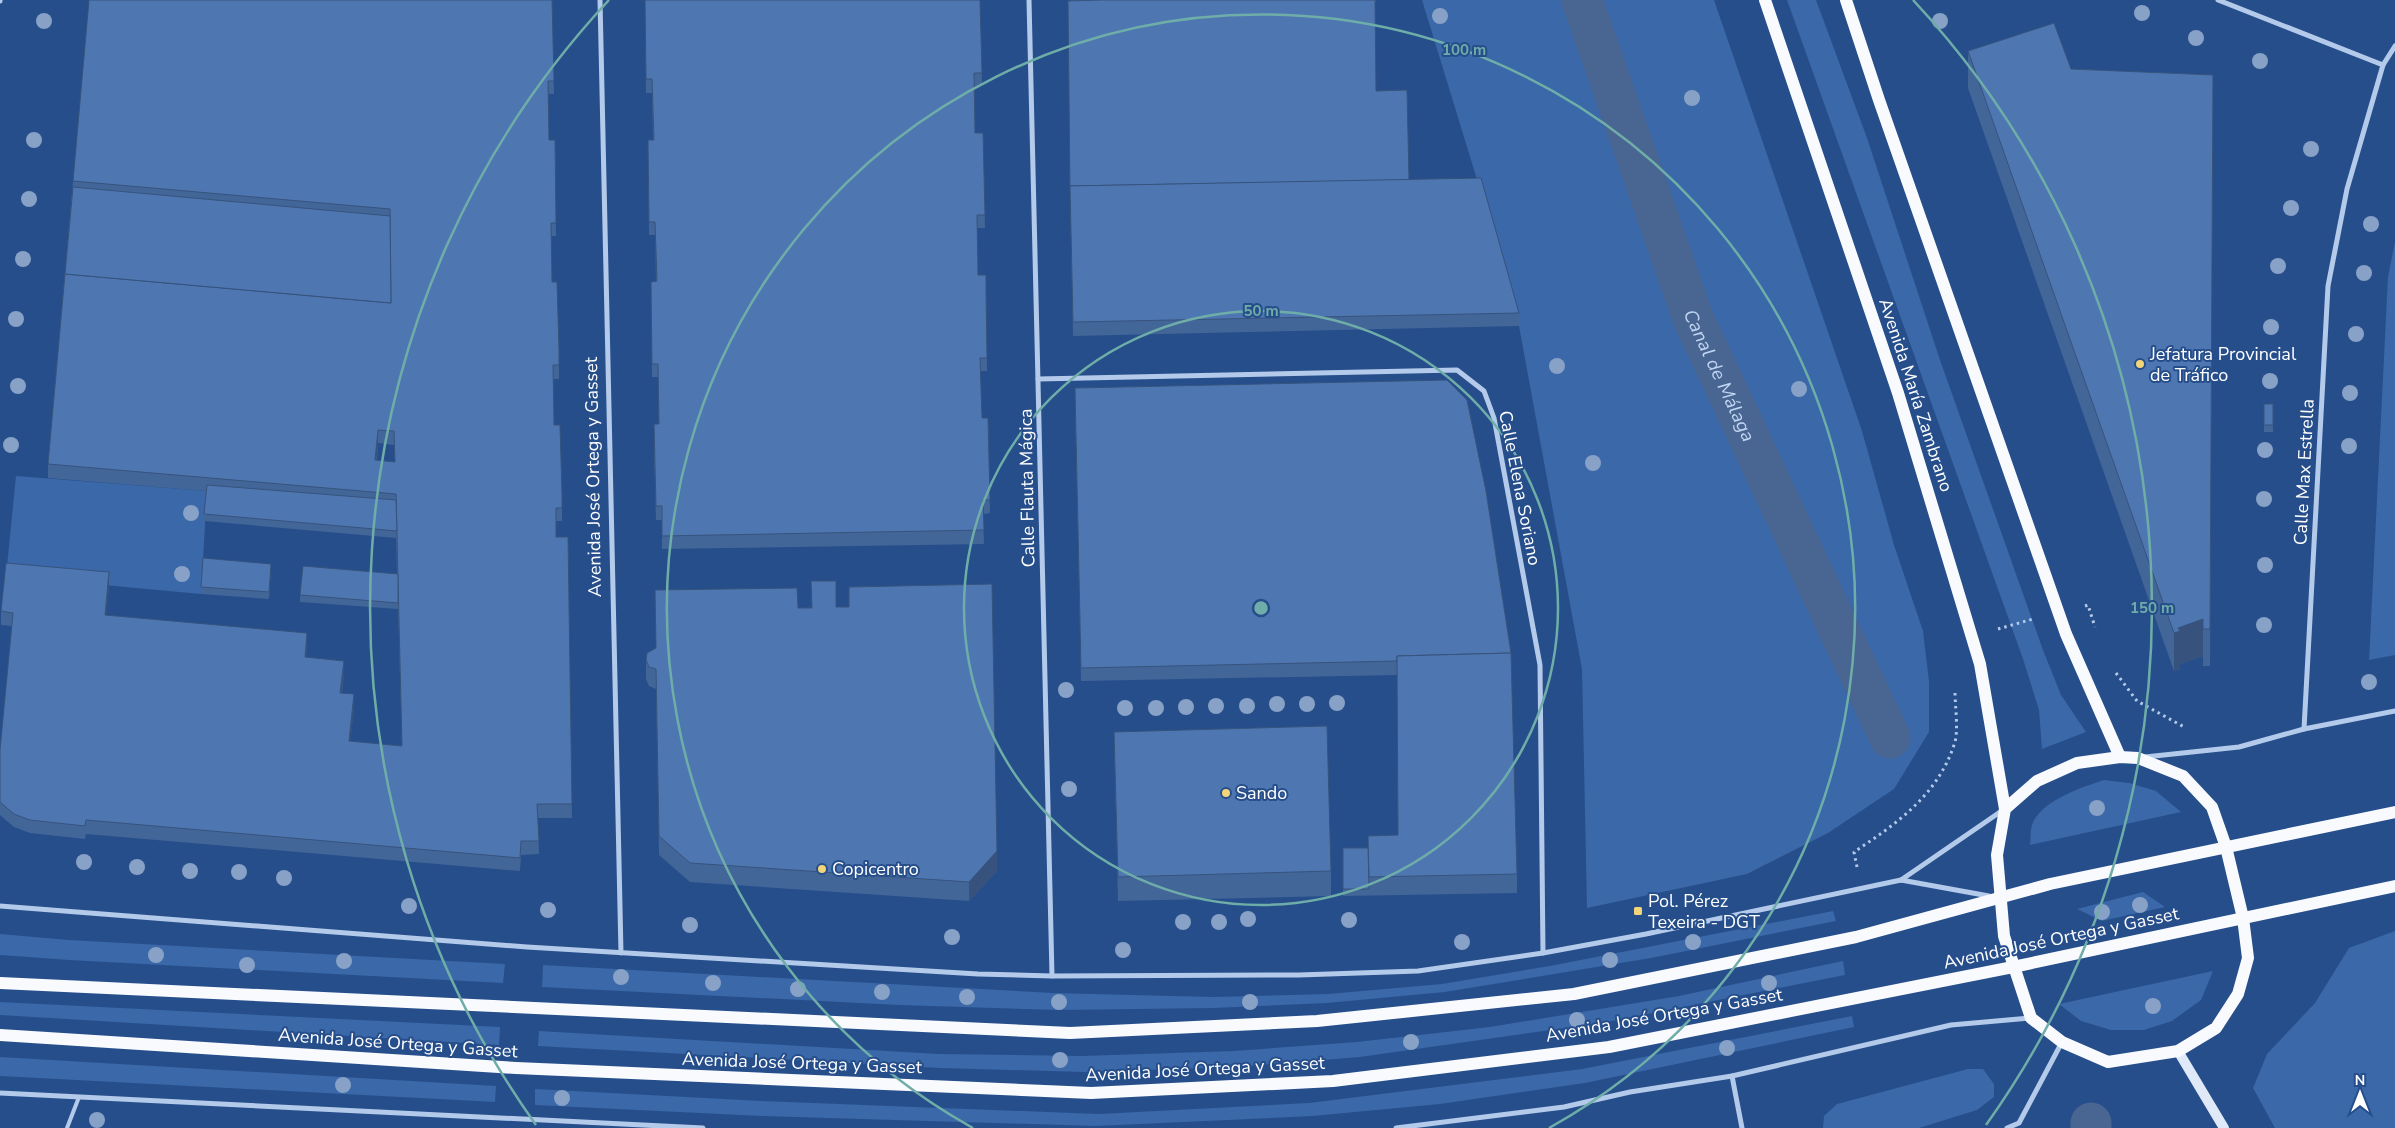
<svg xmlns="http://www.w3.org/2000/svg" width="2395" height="1128" viewBox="0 0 2395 1128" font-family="'Nunito Sans',sans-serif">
<rect width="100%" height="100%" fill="#264e8b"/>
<g fill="#3a68a8">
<polygon points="1422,0 1714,0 1862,431 1894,545 1923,631 1929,681 1929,732 1894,789 1828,833 1747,874 1587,908 1582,669 1519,326 1509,284"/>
<polygon points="1787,0 1816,0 1867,138 1940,360 2043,650 2061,695 2086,732 2042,749 2039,710 2023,659"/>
<polygon points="2395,242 2395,655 2369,660 2388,277"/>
<polygon points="16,476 207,491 201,594 6,576"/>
<path d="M2104,780L2129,783L2156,791L2181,812L2030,845C2031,839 2030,831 2032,825C2040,801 2082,787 2104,780Z"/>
<polygon points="2143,892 2165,907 2102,921 2077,909"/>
<polygon points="1833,911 1836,921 1651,958 1445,992 1327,1003 1213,1008 1059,1010 899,1005 542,987 543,965 1053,993 1213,997 1328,994 1442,984 1555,965"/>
<polygon points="2395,931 2395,1128 2275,1128 2253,1088 2267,1054 2315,1003 2349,948"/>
<polygon points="0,934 69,940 505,964 503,983 69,960 0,955"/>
<polygon points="1843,961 1845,975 1607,1022 1360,1057 1236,1067 1084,1072 940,1068 538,1046 539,1031 939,1054 1082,1056 1234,1051 1357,1042 1490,1027 1679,996"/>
<polygon points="2213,971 2201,1000 2172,1021 2144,1030 2111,1030 2081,1021 2059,1004"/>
<polygon points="0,1002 500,1027 499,1045 0,1015"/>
<polygon points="1852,1016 1854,1027 1585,1083 1440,1104 1313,1116 1096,1126 761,1116 535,1105 535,1089 762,1101 1099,1114 1309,1103 1582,1069"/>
<polygon points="0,1057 496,1086 495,1102 0,1076"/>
<polygon points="1968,1069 1983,1069 1994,1084 1994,1097 1977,1110 1919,1128 1823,1128 1824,1116 1837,1104"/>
</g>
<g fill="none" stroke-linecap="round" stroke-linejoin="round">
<g stroke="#496591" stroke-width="41">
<path id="s1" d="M1582,0L1693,318L1890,738"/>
<polyline points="2091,1123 2091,1128"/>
</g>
<g stroke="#b4caea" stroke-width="3" stroke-dasharray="2.5 4" stroke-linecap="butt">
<polyline points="2085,606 2088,605 2095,627"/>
<polyline points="1998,629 2033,619"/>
<polyline points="2116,673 2137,701 2186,728"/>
<path d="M1857,867L1854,852C1896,824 1937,796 1954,745C1959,733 1955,706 1955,692"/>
</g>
<polyline stroke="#b4caea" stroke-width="4" points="67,1128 79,1097"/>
<g stroke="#b4caea" stroke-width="5">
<polyline points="600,0 621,953"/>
<polyline points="1029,0 1052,976"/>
<polyline points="2218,0 2383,65"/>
<polyline points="0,1 0,0"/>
<polyline points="1038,379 1457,370 1484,391 1494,418 1540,665 1543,953"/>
<polyline points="2304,729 2328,286 2347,189 2383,65 2395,46"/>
<polyline points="2145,757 2239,747 2304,729 2395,711"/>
<polyline points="1901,880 2003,810"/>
<polyline points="0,906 527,947 978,974 1052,976 1299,975 1418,971 1543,953 1646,934 1901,880 1989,896"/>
<polyline points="1732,1076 1742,1128"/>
<polyline points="0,1093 703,1128"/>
<polyline points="1396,1128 1564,1107 1630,1092 1732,1076 1951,1025 2030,1018"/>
<polyline points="2007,1128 2019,1123 2062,1042"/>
</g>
<polyline stroke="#dfe9f8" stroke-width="10" points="2178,1051 2224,1128"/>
<g stroke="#f8fafe" stroke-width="12">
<polyline points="1765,0 1898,393 1980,664 2005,809 1997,855 2004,936 2031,1018 2062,1042 2108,1062 2178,1051 2216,1028 2238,994 2248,958 2243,918 2226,847 2212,807 2183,776 2138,758 2120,757 2077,763 2037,781 2005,809"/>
<polyline points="1846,0 1879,100 2066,634 2120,757"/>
<polyline points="0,983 1070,1033 1317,1021 1574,994 1856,937 2050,884 2395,812"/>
<polyline points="0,1035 516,1068 1091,1093 1333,1081 1609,1047 2013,967 2395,886"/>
</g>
</g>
<g fill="#88a1c7">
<circle cx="2142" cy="13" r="8"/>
<circle cx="1440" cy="16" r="8"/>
<circle cx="44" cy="21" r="8"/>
<circle cx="1940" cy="21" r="8"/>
<circle cx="2196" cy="38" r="8"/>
<circle cx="2260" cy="61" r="8"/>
<circle cx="1692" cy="98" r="8"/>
<circle cx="34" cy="140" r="8"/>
<circle cx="2311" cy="149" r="8"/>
<circle cx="29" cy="199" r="8"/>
<circle cx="2291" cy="208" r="8"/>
<circle cx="2371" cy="224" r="8"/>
<circle cx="23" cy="259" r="8"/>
<circle cx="2278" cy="266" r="8"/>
<circle cx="2364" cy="273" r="8"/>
<circle cx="16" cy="319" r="8"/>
<circle cx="2271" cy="327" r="8"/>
<circle cx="2356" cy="334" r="8"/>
<circle cx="1557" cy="366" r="8"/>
<circle cx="2270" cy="381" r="8"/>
<circle cx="18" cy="386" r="8"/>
<circle cx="1799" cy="389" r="8"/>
<circle cx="2350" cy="393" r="8"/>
<circle cx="11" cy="445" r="8"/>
<circle cx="2349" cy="446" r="8"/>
<circle cx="2265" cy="450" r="8"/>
<circle cx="1593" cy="463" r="8"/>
<circle cx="2264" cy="499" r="8"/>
<circle cx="191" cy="513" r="8"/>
<circle cx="2265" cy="565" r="8"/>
<circle cx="182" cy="574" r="8"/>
<circle cx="2264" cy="625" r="8"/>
<circle cx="2369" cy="682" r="8"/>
<circle cx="1066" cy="690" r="8"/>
<circle cx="1337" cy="703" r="8"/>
<circle cx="1277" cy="704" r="8"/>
<circle cx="1307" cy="704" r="8"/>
<circle cx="1216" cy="706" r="8"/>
<circle cx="1247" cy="706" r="8"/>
<circle cx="1186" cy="707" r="8"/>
<circle cx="1125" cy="708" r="8"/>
<circle cx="1156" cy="708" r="8"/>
<circle cx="1069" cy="789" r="8"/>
<circle cx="2097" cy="808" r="8"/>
<circle cx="84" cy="862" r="8"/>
<circle cx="137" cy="867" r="8"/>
<circle cx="190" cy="871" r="8"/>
<circle cx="239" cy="872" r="8"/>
<circle cx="284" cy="878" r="8"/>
<circle cx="2140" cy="905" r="8"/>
<circle cx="409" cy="906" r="8"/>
<circle cx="548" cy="910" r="8"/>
<circle cx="2102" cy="912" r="8"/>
<circle cx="1248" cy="919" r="8"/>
<circle cx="1349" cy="920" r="8"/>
<circle cx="1183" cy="922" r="8"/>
<circle cx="1219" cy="922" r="8"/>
<circle cx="690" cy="925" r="8"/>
<circle cx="952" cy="937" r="8"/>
<circle cx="1462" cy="942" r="8"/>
<circle cx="1693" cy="942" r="8"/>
<circle cx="1123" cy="950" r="8"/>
<circle cx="156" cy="955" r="8"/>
<circle cx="1610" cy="960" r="8"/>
<circle cx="344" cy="961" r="8"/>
<circle cx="247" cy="965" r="8"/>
<circle cx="621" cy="977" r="8"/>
<circle cx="713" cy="983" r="8"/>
<circle cx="1769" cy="983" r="8"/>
<circle cx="798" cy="989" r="8"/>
<circle cx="882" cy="992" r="8"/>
<circle cx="967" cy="997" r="8"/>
<circle cx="1059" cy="1002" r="8"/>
<circle cx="1250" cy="1002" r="8"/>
<circle cx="2153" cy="1006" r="8"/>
<circle cx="1577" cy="1020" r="8"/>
<circle cx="1411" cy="1042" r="8"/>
<circle cx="1727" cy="1048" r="8"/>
<circle cx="1060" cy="1060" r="8"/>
<circle cx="343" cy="1085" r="8"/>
<circle cx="562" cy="1098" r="8"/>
<circle cx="97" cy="1120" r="8"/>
</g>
<g fill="#436699" fill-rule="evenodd">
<path d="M552,0L554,94H548L549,140H555L556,236H551L552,282L559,350V379H553L554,425L562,495V521H556V537H568L572,818H538L539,854L521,855L520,871L86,834L85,839L30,833L14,827L0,815V750L12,626L1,625V611L109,586L106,615L307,646L306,658L344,674L342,693L354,708L350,741L402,746L398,609L300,602V595L397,574L396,538L204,521L206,491L48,478V464L73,181ZM378,443L394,445L395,462L377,460Z"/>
<polygon points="645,0 981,31 982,86 974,87 975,133 983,133 985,228 977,228 978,275 986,293 987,371 980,371 982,418 988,418 990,513 983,514 984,544 662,549 662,520 656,520 654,453 659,424 658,377 652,377 651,282 656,281 655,235 649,235 648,140 653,140 652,93 646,93"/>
<polygon points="1071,0 1376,0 1376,2 1375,2 1376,91 1409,180 1519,313 1519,326 1073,336 1070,199"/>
<polygon points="1968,51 2071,69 2213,75 2210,666 2203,666 2203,656 2180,664 2180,669 2174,671 1968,88"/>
<polygon points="1447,380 1517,874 1517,893 1343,896 1343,848 1368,848 1398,835 1397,675 1081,681 1075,402"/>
<rect x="2264" y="404" width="9" height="28"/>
<polygon points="271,571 269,599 201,594 201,587"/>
<polygon points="836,607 997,871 969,901 690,882 659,855 656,689 649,686 646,679 646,660 798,608"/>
<polygon points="1114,732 1331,871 1331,896 1118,901"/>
</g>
<g fill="#37537d">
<polygon points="378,430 378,443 375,473 375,460"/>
<polygon points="109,572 109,586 105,628 105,615"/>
<polygon points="2203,619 2203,656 2180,664 2180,669 2174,671 2174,633 2178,628"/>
<polygon points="307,633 307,646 305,671 305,657"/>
<polygon points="344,661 344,674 340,706 340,693"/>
<polygon points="354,694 354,708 349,754 349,741"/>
<polygon points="997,851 997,871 969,901 969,882"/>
</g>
<g fill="#4e77b2" stroke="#37537d" fill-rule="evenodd">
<path d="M89,0H552L554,81H548L549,140H555L556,223H551L552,282H557L559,350V365H553L554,425H560L562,495V508H556V537H568L572,804H537L539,841H521L520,858L86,820L85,826L30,820L14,814L0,802V750L13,613L1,611L6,563L109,572L105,615L307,633L305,657L344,661L340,693L354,694L349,741L402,746L396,494L48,464L65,274L391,303L390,209L73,181ZM378,430L394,431L395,462L375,460Z"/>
<polygon points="645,0 980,0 982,73 974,73 975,133 983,133 985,215 977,215 978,275 986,275 986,293 987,358 980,358 982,418 988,418 990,500 983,500 984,530 662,536 662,506 656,506 654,424 659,424 658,364 652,364 651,282 657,281 655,222 649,222 648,140 654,140 652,79 646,79"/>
<polygon points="1101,0 1375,0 1376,91 1407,90 1409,180 1070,186 1070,192 1068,1"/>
<polygon points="2054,23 2071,69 2213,75 2210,629 2203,629 2203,619 2178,628 2180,631 2174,633 1968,51"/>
<polygon points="1481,178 1519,313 1073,322 1070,186"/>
<polygon points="73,187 390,216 391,303 65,274"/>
<polygon points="1447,380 1467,400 1486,491 1511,653 1397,656 1397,661 1081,668 1075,388"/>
<rect x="2264" y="404" width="9" height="21"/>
<polygon points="207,485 396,500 397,531 204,514"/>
<polygon points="203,558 271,564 269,592 201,587"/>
<polygon points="303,566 398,574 398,603 300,595"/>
<polygon points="811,581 836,581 836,607 849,607 849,587 992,584 997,851 969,882 690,863 659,836 656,669 649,667 646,660 647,653 656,648 655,590 797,588 798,608 812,608"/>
<polygon points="1511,653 1517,874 1369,877 1368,836 1398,835 1397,656"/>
<polygon points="1327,726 1331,871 1118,877 1114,732"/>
<polygon points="1343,848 1368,848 1369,889 1343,889"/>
</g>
<g fill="none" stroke="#6fada8" stroke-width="2.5">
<circle cx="1261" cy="608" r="297"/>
<path d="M973 1128A594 594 0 1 1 1549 1128"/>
<path d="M536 1125A891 891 0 0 1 609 0M1913 0A891 891 0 0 1 1986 1125"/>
</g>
<g fill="#f3d579" stroke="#264e8b" stroke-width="2">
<circle cx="2140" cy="364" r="5"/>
<circle cx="1226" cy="793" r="5"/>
<circle cx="822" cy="869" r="5"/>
<rect x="1633" y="906" width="10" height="10" rx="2.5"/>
</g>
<g text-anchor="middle" stroke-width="4" stroke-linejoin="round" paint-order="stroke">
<g font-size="18" fill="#fff" stroke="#264e8b" text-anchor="start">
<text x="2150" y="360">Jefatura Provincial<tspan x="2150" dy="21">de Tráfico</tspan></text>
<text x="1236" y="799">Sando</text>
<text x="832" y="875">Copicentro</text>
<text x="1648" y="907">Pol. Pérez<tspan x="1648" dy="21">Texeira - DGT</tspan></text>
</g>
<g font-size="18" fill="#fff" stroke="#264e8b">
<text transform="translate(1916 395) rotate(72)" y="6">Avenida María Zambrano</text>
<text transform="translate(2304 472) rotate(-87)" y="6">Calle Max Estrella</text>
<text transform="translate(593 477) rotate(-91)" y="6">Avenida José Ortega y Gasset</text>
<text transform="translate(1027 488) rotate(-91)" y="6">Calle Flauta Mágica</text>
<text transform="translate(1520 488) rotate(79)" y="6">Calle Elena Soriano</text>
<text transform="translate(2061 938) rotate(-12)" y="6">Avenida José Ortega y Gasset</text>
<text transform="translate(1664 1015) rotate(-10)" y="6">Avenida José Ortega y Gasset</text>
<text transform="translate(398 1043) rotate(4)" y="6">Avenida José Ortega y Gasset</text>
<text transform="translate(802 1063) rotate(2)" y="6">Avenida José Ortega y Gasset</text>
<text transform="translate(1205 1069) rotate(-3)" y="6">Avenida José Ortega y Gasset</text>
</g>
<g font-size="19" font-style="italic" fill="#c0d5f1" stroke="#264e8b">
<text dy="7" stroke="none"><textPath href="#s1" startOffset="400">Canal de Málaga</textPath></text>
</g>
</g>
<circle cx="1261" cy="608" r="8" fill="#6fada8" stroke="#264e8b" stroke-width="2.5"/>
<g font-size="15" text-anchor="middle" font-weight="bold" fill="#6fada8" stroke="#264e8b" stroke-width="4" stroke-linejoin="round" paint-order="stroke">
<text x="1464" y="55">100 m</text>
<text x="1261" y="316">50 m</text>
<text x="2152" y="613">150 m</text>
</g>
<g transform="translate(2360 1093)" stroke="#264e8b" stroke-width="4" paint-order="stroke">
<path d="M0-4L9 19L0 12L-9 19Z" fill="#ffffff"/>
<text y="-8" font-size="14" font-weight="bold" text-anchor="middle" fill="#ffffff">N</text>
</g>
</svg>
